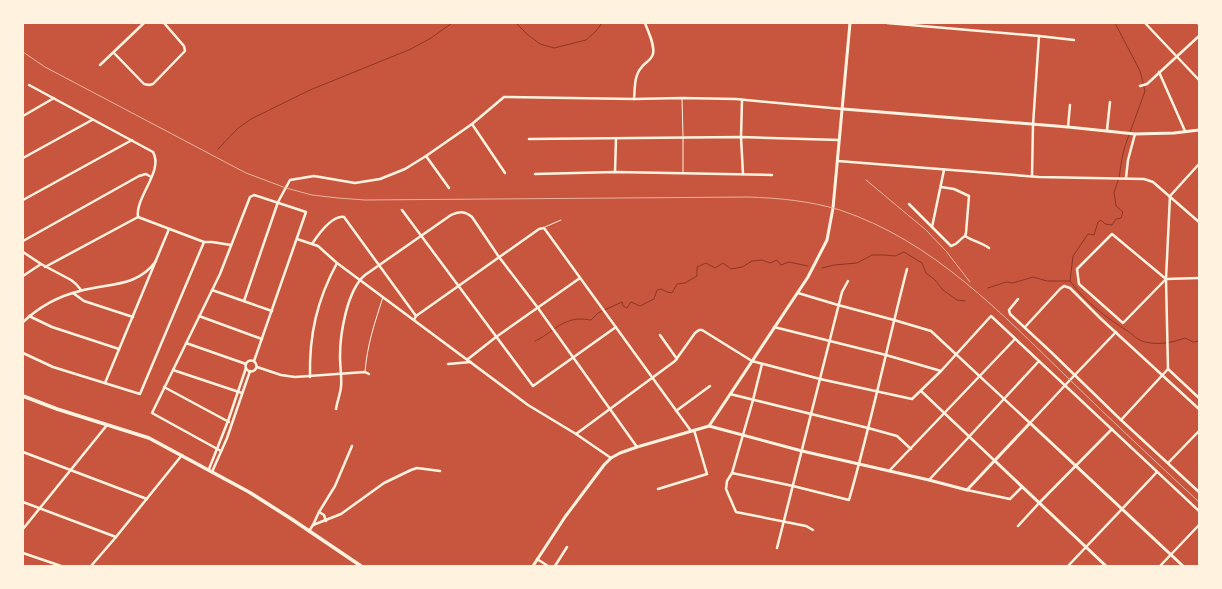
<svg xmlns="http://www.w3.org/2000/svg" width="1222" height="589" viewBox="0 0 1222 589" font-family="'Exo 2',sans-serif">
<rect width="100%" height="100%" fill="#c8553d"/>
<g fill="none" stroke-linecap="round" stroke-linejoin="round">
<g stroke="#8f3625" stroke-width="1">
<polyline points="516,23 527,34 540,44 554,48 586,40 596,31 602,23"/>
<path d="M1115,23L1140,71L1145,91L1125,146L1122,158L1119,178L1114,192L1116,206L1123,212L1121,218L1116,219L1112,225L1105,224L1101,220L1098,222L1094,235L1088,234L1073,256L1070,281C1085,302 1107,318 1129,332C1133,335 1139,341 1145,342C1158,345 1172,343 1185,338L1193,342L1199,341"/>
<polyline points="218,149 237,129 251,119 310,90 411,49 431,38 452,23"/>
<polyline points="822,268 834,265 857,263 872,255 885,255 895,256 904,252 922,263 926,273 935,280 943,290 957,300 965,301"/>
<polyline points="988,288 1006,282 1013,283 1033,277 1047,281 1070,281"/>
<path d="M535,341C547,336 556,325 569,321C576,318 584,319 591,320L598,313L622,302L623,306L627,308L631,302L640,306L654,299L657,290L661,289L667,292L672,293L677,284L685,283L697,276V267L706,263L715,268L723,263L731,269L742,267L752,261L762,260L770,263L777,260L781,265L789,262L808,266"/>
</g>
<g stroke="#fff3e0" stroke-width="1">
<polyline points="682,99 683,136"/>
<polyline points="683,139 683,172"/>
<polyline points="545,227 561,220"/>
<path d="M365,372C367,345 375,322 383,297"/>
</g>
<g stroke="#fff3e0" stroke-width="2.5">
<polyline points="887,23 1039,36 1074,40"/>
<polyline points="1145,23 1199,80"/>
<polyline points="1198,23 1199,24"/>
<polyline points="114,53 144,84 149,85 153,84 185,51 184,46 164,23"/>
<polyline points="100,65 144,23"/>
<polyline points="1159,72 1185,131"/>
<path d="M29,85L153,152C164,171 135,197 138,217"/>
<polyline points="1140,86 1147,84 1199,36"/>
<path d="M634,99C635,89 634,76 641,68C645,62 651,61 653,54C655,44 648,32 645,23"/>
<polyline points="742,100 741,137 743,174"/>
<polyline points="23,116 54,98"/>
<polyline points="472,124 505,173"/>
<polyline points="1068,127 1070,105"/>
<polyline points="1107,130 1110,102"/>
<polyline points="529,139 741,137 839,140"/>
<polyline points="426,156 449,188"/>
<polyline points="23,158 92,120"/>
<polyline points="838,161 1039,177 1144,179 1153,182 1199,222"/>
<polyline points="615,172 616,139"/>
<polyline points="535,174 615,172 772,175"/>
<polyline points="1032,176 1033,125 1039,36"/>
<polyline points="1126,178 1128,160 1135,134"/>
<polyline points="23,200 132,140"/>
<path d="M909,204L951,246C959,244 959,239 965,236L966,233L969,196L954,189L941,187"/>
<polyline points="402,210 533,386 616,327"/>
<polyline points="138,217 204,242 212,242 231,245"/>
<polyline points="932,227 944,170"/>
<path d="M965,236C973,241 982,243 989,248"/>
<polyline points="297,239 318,246 337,263 528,405 576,434 611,458"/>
<polyline points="23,241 139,176 146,174 151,177"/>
<path d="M312,244C318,235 332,215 344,217L416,316"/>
<polyline points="23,252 41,264 71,280 76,284 81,290"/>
<polyline points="45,267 138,217"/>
<polyline points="23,276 41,264"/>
<polyline points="1166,279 1112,234 1077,269 1079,284 1123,323 1166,279 1199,278"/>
<polyline points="212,290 272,311"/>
<polyline points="73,293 84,301 133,317"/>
<polyline points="798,293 838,305 894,320 931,331 1030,423 1070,380 1116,332"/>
<polyline points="1018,299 1009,310 1010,314 1051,352 1121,420 1199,492"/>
<polyline points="244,301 278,202 290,180 314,176 355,183 380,179 405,169 426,156 472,124 504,97 634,99 682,98 736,99 842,109"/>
<polyline points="29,316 52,327 119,349"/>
<polyline points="199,316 262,339"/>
<polyline points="414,320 416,316 539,229 544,228 691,431"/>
<path d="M23,322C39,307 59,296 80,291C107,283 137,288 156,261"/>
<polyline points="774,327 886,355 941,371"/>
<polyline points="1025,327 1060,289 1064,286 1070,288 1100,318 1199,409"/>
<polyline points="660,335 677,359"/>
<polyline points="186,343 246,364"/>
<polyline points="23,353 53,367 140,394 204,242"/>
<polyline points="468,359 496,337 580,278"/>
<circle cx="251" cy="366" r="5.5"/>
<polyline points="448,364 471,362"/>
<polyline points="762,364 753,400 732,473 727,481 726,489 736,512 806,526 813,530"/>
<polyline points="257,367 281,375 295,377 365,372 369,374"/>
<polyline points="1168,369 1199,398"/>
<polyline points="173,370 242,393"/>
<path d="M310,377C309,335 317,300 337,263"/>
<polyline points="105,383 169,229"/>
<polyline points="164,387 229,422"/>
<polyline points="921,391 995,461"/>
<polyline points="730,394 868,428 897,436 911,449"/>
<path d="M336,409C337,402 340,395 341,387C342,377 340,367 340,356C340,334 347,290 365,275L451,215C459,211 465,211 472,217L499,257L538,308L637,447"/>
<polyline points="676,411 710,386"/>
<polyline points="1121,420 1168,369 1166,279 1170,196 1199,164"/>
<polyline points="576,434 675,361 695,333 699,330 702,330 752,361 820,379 912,399 941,371 991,316 1199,511"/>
<polyline points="221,451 152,413 220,274 250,197 254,195 306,212 254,361"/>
<polyline points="23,452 147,499"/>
<polyline points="1168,463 1199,431"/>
<polyline points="209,469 228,421 246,368"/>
<polyline points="889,471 1015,339"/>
<polyline points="212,472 227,438 250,371"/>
<path d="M732,473L793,486L849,500C871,424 887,346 907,269"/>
<polyline points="929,480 1039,361"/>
<polyline points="658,489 707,474 694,430"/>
<polyline points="967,490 1010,499 1022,487"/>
<polyline points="23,502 116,537"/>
<polyline points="319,512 324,515 326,521"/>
<polyline points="313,525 341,514 384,483 411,470 417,468 440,471"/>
<polyline points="1018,526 1040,502 1112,429"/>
<polyline points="23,529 107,425"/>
<polyline points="309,531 313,525 319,512 335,486 352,446"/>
<polyline points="777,548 842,292 848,281"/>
<polyline points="23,553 61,566"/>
<polyline points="537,559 548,566"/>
<polyline points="91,566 116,537 182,455"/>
<polyline points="555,566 567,547"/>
<polyline points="1068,566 1157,472"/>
<polyline points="1160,566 1199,525"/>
</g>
<g stroke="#fff3e0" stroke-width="3">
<polyline points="843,109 1068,127 1135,134 1174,133 1199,130"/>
<polyline points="709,426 808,277 827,240 833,208 850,23"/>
<polyline points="995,461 1106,566"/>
<polyline points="533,566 565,517 604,465 611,458 620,453 637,447 709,426 802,451 929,480 967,490 1030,423 1183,566"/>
</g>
<polyline stroke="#fff3e0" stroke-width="3.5" points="23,396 57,409 149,438 249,492 290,518 361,566"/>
<g stroke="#e9b49f" stroke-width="1">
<path d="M23,52L45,67L246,173L286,188L312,195L338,198L365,200L748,197C779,198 810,201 840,210C933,241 1001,313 1069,379C1112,421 1155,461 1199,502"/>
<polyline points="866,180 926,230 946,251 970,282"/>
</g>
</g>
<rect width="1222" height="589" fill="none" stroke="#fff3e0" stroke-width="48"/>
</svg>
